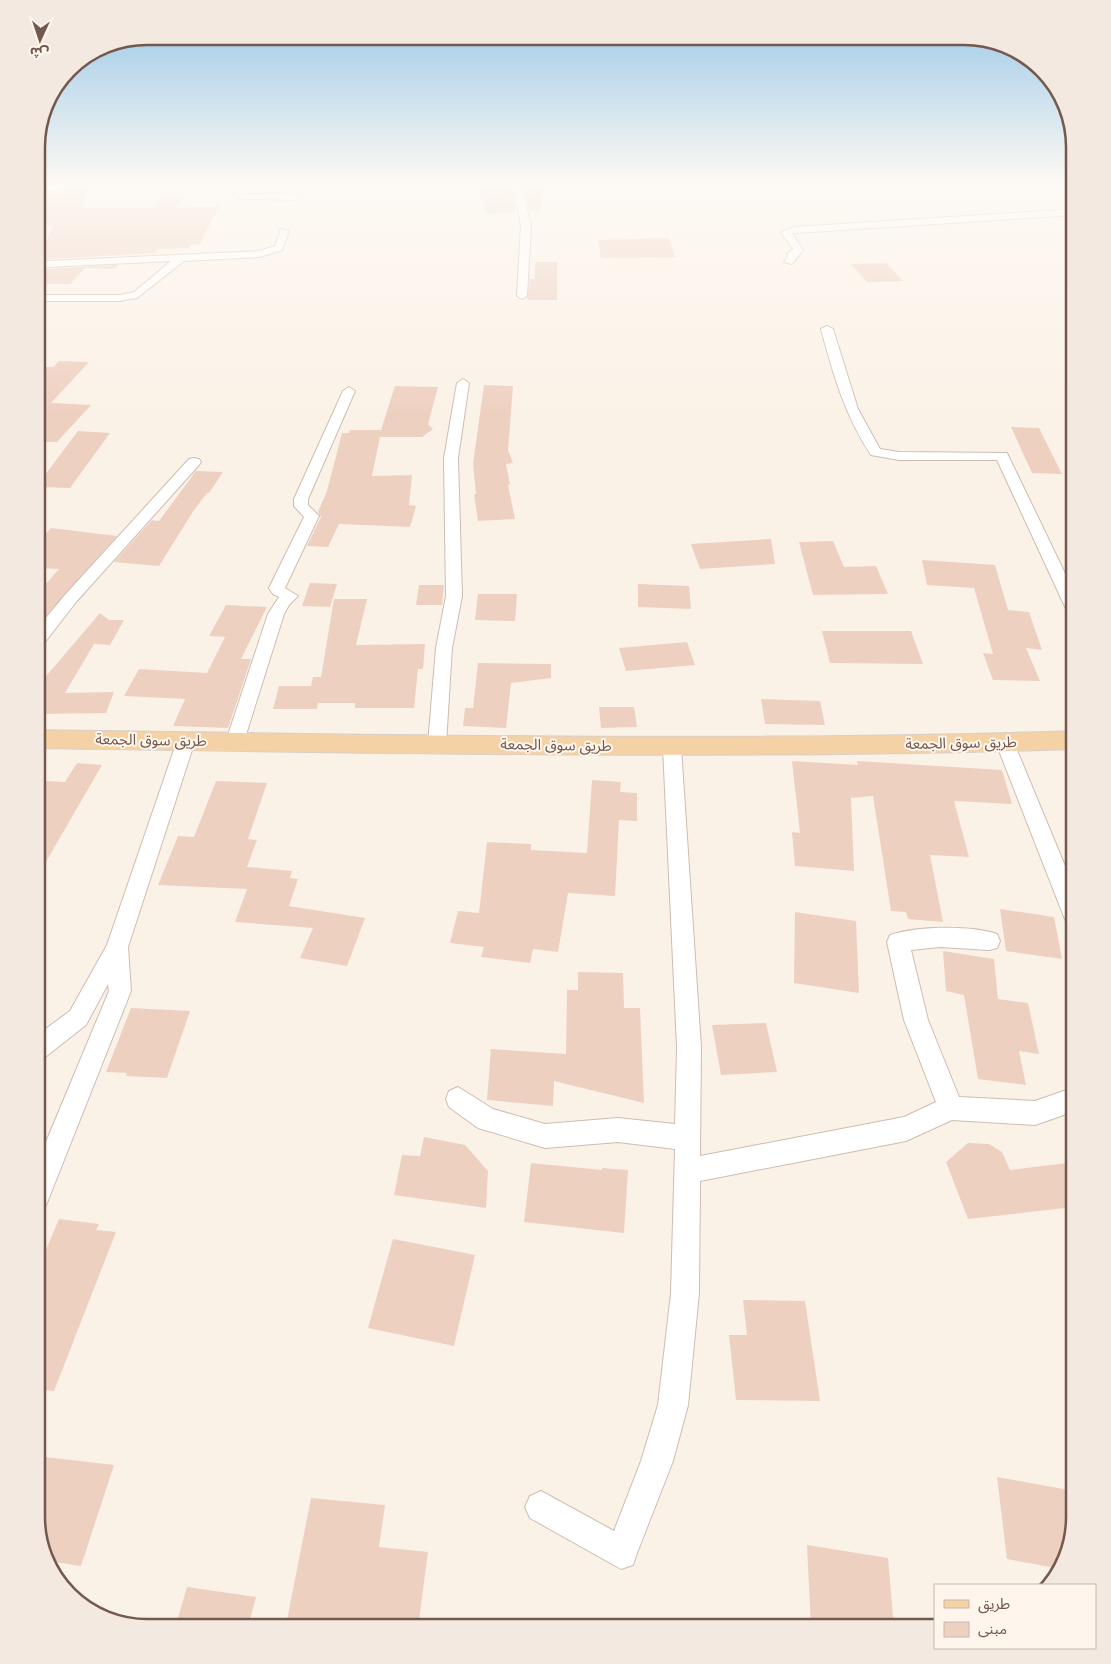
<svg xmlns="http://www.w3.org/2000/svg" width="1111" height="1664" viewBox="0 0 1111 1664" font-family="'Fira Sans','Noto Sans Arabic',sans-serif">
<rect width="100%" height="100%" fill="#fbf2e7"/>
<g fill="#eed0c1">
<polygon points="545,184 540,211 530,211 523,185"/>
<polygon points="511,186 516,212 487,214 478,187"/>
<polygon points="87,188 89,189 83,208 151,208 161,197 185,197 175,208 219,206 200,244 190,245 189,248 157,249 155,253 48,259 36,262 54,225 36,226 36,195"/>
<polygon points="669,238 675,257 601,258 598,240"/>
<polygon points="535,262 557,262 557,300 527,300 530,279 535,279"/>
<polygon points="886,263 903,281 867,282 851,264"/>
<polygon points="118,265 115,269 85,268 70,284 36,284 36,272 48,269"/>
<polygon points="59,361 89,362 51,403 91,405 57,442 36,442 36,367 53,367"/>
<polygon points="484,385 513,386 508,450 513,463 506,464 510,484 508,485 515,519 478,521 474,494 476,494 473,464"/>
<polygon points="395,386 438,387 428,424 433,429 422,437 380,437 372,476 412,475 409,505 416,506 410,527 339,524 328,547 307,546 321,517 318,512 327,491 342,433 349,433 350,430 381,430"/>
<polygon points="1011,427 1039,428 1062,474 1032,473"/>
<polygon points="78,431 110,433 70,488 36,487"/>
<polygon points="196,471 223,472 209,493 207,493 194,510 159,566 114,562 152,520 159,521"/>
<polygon points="51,528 117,536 36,627 36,595 59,569 36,568 36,545"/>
<polygon points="771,539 775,564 700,569 691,544"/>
<polygon points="833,541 844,567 876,566 888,594 813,595 799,542"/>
<polygon points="922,560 995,565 1008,610 1029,612 1042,650 1026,648 1040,681 993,680 983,653 993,654 974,588 927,585"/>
<polygon points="310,583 337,584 330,607 302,606"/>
<polygon points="638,584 689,586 691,609 638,607"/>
<polygon points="419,585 444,585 442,605 416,605"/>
<polygon points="478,594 517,594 515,621 475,620"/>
<polygon points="334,599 367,599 356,645 425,644 423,669 418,669 414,708 355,708 355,703 318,703 317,709 273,709 279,686 311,686 313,677 321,677"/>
<polygon points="226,605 267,607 241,659 251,659 228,728 173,726 185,699 124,696 139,669 207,673 225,637 209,636"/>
<polygon points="100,613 109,620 124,620 110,645 94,644 65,693 114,692 106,713 36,714 36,688"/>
<polygon points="822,631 911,631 923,664 830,663"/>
<polygon points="687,642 695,665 626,671 619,648"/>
<polygon points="478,663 551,664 551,678 511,683 506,728 463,726 465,708 473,708"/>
<polygon points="761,699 820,701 825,725 765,724"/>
<polygon points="599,707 634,707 637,727 601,728"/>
<polygon points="792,761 858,765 857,761 1002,770 1012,804 954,801 969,857 930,855 943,922 908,919 906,912 891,911 873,796 851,798 854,871 795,866 792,832 800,833"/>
<polygon points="77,763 102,765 36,879 36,794 45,781 65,782"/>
<polygon points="592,780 621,782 620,792 637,793 637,821 619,820 615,896 568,893 558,952 533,949 530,963 481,957 484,947 450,943 458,911 479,913 487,842 531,844 531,850 587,853"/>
<polygon points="216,781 267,783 248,839 257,840 247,867 292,871 290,878 298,879 289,906 365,918 347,966 300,958 313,928 235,922 247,889 158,885 178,836 194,837"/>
<polygon points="1000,909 1054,917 1062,959 1006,951"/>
<polygon points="795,912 856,921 859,993 794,983"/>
<polygon points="943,951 994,959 998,999 1028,1003 1039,1054 1019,1051 1026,1085 978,1079 964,995 946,991"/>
<polygon points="578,972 623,973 624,1008 640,1008 644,1103 554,1081 553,1106 487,1100 491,1049 566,1054 567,990 578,990"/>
<polygon points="131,1008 190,1011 167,1078 126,1076 127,1073 106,1072"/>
<polygon points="766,1023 777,1072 721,1075 712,1025"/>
<polygon points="424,1137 465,1145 488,1171 486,1208 394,1195 402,1155 420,1156"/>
<polygon points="968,1143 989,1144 1002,1152 1010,1170 1075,1162 1075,1207 968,1219 946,1162"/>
<polygon points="531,1163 602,1170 602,1168 628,1170 624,1233 524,1222"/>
<polygon points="59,1219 99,1224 96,1230 116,1232 54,1391 36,1389 36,1273"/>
<polygon points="393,1239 475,1255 454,1346 368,1328"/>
<polygon points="743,1300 805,1301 820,1401 736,1400 729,1335 747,1335"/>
<polygon points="36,1456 114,1465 81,1566 48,1561 36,1517"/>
<polygon points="997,1477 1075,1491 1075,1517 1061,1569 1007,1559"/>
<polygon points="311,1498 385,1505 379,1547 428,1552 418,1628 360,1628 287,1620"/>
<polygon points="807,1545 888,1558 894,1628 811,1628"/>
<polygon points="187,1587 256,1597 248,1628 175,1628"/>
</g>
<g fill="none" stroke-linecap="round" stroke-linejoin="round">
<g stroke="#cebcb1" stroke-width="2">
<g id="minor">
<polygon points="97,181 130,181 36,193 36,187"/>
<polygon points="233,181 241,181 244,194 298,194 302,197 298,200 240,199 236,196"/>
<polygon points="512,181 520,181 531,225 527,296 522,299 517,296 521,225"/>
<polygon points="1075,209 1075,215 794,233 792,233 803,250 792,264 784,262 788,257 787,254 793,249 781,232 794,227"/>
<polygon points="281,229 289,231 282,250 260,257 184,261 137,298 120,301 36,301 36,295 120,295 134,292 171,261 48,267 36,270 36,264 48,261 259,251 275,246"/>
<path d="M827,326L833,329L858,409L880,449L899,452L1007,453L1075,594V616L1067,611L997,460H899L871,455C845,416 833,374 821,329Z"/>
<polygon points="463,379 469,383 458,458 462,596 452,648 446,744 444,749 437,751 430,749 428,744 436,648 446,596 444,458 457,383"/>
<polygon points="349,387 355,391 308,499 308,505 319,516 285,588 298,596 289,605 284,614 244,741 241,746 235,747 229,746 226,741 268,614 279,597 273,594 269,588 304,517 294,506 294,499 343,391"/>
<polygon points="194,458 199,459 201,462 199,465 76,602 42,646 36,647 36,630 64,596 189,459"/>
<polygon points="186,735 192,736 195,741 128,947 131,991 45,1208 36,1212 36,1166 109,991 108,984 86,1025 44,1058 36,1061 36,1036 70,1011 107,945 177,741 180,736"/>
<polygon points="1005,737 1012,738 1014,743 1075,890 1075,926 1067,923 1064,917 996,743 998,738"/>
<path d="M672,740L679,742L681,747L701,1047L700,1156L904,1117L936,1102L904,1020L887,942L890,935C916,926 971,925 997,934L1000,941L997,948L989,950L940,947L911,950L928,1020L959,1097L1035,1101L1075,1087V1111L1035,1125L952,1120L906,1141L700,1181L699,1293L688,1405L673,1461L637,1553L633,1565L621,1569L530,1518L525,1507L530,1496L541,1491L614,1531L641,1461L658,1405L671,1293L675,1149L618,1142L545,1148L478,1128L449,1107L446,1099L449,1091L458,1087L493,1109L545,1124L618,1118L675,1124L677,1047L663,747L665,742Z"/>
</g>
</g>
<g stroke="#d8d0cd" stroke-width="2">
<path id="primary" d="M36,730C383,735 729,742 1075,731V749C729,760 383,753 36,748Z"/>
</g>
<polyline stroke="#d3b4a4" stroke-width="1" stroke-dasharray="0.5 2" stroke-linecap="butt" points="36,243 138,237"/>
<use href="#minor" fill="#fff" fill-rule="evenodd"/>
<use href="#primary" fill="#f4d2a5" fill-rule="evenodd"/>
</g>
<linearGradient id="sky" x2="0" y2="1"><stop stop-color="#97c6e6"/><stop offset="0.44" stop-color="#fdf9f4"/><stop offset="1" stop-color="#fdf9f4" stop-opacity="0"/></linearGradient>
<rect width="1111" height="414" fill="url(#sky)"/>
<g text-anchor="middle" stroke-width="4" stroke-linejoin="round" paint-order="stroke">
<g font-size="15" fill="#73584d" stroke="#fef6ed">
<text transform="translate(151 740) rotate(1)" y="5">طريق سوق الجمعة</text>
<text transform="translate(961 743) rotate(-1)" y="5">طريق سوق الجمعة</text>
<text transform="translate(556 745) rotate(1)" y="5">طريق سوق الجمعة</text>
</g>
</g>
<path d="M0 0H1111V1664H0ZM147 45H964A102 102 0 0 1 1066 147V1517A102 102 0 0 1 964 1619H147A102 102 0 0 1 45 1517V147A102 102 0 0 1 147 45Z" fill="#f3e9e0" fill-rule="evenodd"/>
<path fill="none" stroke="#73584d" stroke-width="2.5" d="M147 45H964A102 102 0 0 1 1066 147V1517A102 102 0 0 1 964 1619H147A102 102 0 0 1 45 1517V147A102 102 0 0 1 147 45Z"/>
<rect x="934" y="1584" width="162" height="65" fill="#fef6ed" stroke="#c6b7ad"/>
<rect x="944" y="1600" width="25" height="8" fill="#f4d2a5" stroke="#c6b7ad"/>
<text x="978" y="1609" font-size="15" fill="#73584d">طريق</text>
<rect x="944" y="1622" width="25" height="15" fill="#eed0c1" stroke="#c6b7ad"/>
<text x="978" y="1634" font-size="15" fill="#73584d">مبنى</text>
<g transform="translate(40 40) rotate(183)" stroke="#fef6ed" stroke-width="4" paint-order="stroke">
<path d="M0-4L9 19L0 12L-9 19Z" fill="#73584d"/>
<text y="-8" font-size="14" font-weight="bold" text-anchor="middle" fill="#73584d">ش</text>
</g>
</svg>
